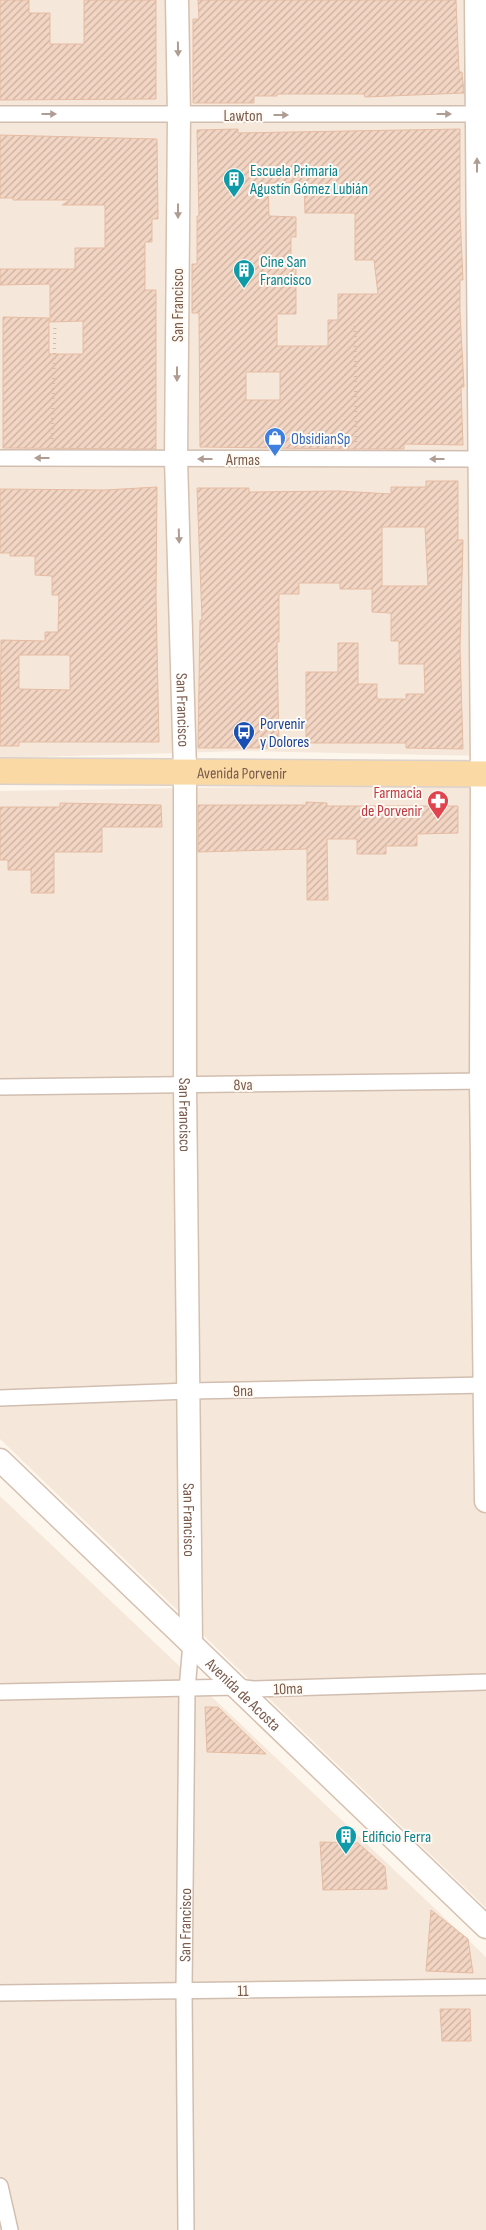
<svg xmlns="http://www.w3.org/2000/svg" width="486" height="2230" viewBox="0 0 486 2230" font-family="'Sofia Sans Condensed',sans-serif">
<defs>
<pattern id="building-hatch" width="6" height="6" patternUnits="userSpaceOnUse" patternTransform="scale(1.25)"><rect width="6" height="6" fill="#f3d5c3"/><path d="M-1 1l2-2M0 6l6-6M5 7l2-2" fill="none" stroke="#cab0a1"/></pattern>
</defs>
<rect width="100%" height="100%" fill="#fdf6ec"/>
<g fill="#f5e8da">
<polygon points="0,0 486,0 486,756 244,751 0,758"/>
<polygon points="376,785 486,788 486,1908 0,1439 0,791"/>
<polygon points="0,1496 486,1957 486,2230 0,2230"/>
</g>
<g fill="url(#building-hatch)" stroke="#e6bba3" fill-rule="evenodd">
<polygon points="0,0 29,0 29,13 50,13 50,44 84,44 84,0 156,0 156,99 0,100"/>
<polygon points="198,0 456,0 459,72 462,72 464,93 365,97 364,94 277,94 277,96 254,96 254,103 193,103 193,19 199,19"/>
<path d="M238,129V133L460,129V214L463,280H460V312L464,387H461L463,445L404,444V449H347L200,447L199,313H192V264H197V216H199L197,130ZM304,182L305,213H355V260H374L378,294H338V320H328V346H277V314H296V264H291V237H296V217L269,216L268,183ZM246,372H280V400H246Z"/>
<polygon points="0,135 157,139 158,219 152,219 152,242 145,242 145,290 156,290 156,449 3,448 3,317 49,318 49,354 83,354 83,321 50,322 50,284 0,285 0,269 75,269 75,248 105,248 105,205 62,205 70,200 13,200 13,198 0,198"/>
<path d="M426,481H458V540H463L460,648L463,749L406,748V743H306V672H338V643H358V684H377V699H406V694H425L424,664H399V641H391V613L372,612V589H340V583H299V594H279V642H277L279,748H198L200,620H202L197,488H249V492L339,491L391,494V487H426ZM382,527H425L428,586H382Z"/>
<path d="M157,487L156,597L159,742H19V746H0L1,640L45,641V632H58L59,595H52V576L35,575V556H10V553H0V489L105,490ZM19,655H70V690L19,689Z"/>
<polygon points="306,802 327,803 327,806 458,806 458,833 417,834 417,846 386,846 386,854 357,854 357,839 327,839 328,900 307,900 307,849 198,852 198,805 306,805"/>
<polygon points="60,803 161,805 162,827 102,827 102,852 54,852 54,893 31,893 31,870 8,870 8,860 0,860 0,807 60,807"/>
<polygon points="205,1707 218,1707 266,1754 207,1752"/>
<polygon points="320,1842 358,1843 385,1867 387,1889 323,1890"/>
<polygon points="431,1910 468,1939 473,1973 426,1971"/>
<polygon points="440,2009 470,2009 471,2041 442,2041"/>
</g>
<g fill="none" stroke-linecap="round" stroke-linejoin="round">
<g stroke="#d1beb0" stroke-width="18">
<g id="street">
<polyline points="0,114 486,114"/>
<polyline points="0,458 486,459"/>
<polyline points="0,1087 486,1081"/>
<polyline points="0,1398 189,1391 486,1385"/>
<polyline points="0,1692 237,1687 253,1689 486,1682"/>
<polyline points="0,1993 486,1987"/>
<polyline points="0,2186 10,2230"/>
<path id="s1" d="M186,2230L184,1991L187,1690L191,1643"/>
</g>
</g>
<g stroke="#d6c0b0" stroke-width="25">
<g id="secondary">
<path id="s2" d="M177,0L179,115L176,459L185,771V1085L191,1643"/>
<polyline points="476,0 482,774 481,1081 486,1501"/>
<path id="s3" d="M0,1460L486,1927"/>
</g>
</g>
<g stroke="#dad1cd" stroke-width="28">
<g id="primary">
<path id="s4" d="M0,771L486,774"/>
</g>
</g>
<g stroke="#d9b8a5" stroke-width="3" stroke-dasharray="1 4" stroke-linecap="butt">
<polyline points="355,326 356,443"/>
<polyline points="52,444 55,325"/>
</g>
<use href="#street" stroke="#fff" stroke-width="15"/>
<use href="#secondary" stroke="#fff" stroke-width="22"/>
<use href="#primary" stroke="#fbd9a5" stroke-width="25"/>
</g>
<defs><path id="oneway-solid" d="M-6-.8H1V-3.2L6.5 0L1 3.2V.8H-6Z" transform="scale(1.25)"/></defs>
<g fill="#af9d94">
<use href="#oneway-solid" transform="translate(178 49) rotate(89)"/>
<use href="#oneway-solid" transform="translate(49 114)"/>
<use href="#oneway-solid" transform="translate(444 114)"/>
<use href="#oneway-solid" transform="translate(281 115)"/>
<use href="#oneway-solid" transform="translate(477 165) rotate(-90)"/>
<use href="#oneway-solid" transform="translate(178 211) rotate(90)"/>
<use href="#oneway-solid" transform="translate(177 374) rotate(90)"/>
<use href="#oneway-solid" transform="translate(42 458) rotate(180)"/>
<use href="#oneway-solid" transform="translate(205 459) rotate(-180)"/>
<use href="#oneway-solid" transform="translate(437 459) rotate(-180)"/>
<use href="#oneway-solid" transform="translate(179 536) rotate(88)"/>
</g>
<defs>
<g id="building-pin" transform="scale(1.125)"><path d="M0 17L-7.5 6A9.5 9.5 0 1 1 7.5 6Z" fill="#0f9aa8" stroke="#fffaf3"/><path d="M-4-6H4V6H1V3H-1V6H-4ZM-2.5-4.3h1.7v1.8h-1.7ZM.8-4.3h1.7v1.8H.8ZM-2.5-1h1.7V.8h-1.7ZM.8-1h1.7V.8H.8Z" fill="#fff"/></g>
<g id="shop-pin" transform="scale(1.125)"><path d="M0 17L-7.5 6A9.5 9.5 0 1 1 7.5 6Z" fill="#3f7fe0" stroke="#fffaf3"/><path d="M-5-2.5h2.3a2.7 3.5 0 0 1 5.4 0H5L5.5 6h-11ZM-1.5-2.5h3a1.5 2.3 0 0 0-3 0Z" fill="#fff"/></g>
<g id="bus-pin" transform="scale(1.125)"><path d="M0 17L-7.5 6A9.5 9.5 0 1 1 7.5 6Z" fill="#1a4fb4" stroke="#fffaf3"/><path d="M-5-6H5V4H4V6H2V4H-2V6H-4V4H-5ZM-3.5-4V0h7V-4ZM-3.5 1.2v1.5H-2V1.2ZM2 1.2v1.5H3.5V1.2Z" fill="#fff"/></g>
<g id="pharmacy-pin" transform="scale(1.125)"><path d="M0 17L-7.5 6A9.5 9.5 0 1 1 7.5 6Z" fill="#e0444e" stroke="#fffaf3"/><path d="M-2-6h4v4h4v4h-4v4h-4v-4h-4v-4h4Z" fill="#fff"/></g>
</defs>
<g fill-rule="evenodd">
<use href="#building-pin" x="234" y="179"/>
<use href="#building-pin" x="244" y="270"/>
<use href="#shop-pin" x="275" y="438"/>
<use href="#bus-pin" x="244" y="732"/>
<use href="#pharmacy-pin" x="438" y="801"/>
<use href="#building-pin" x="346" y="1836"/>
</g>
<g text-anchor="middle" stroke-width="4" stroke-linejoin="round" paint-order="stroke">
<g font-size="16" fill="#7a5c4d" stroke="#fffaf3">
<text x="243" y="121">Lawton</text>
<text transform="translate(177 305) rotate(-90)" y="6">San Francisco</text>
<text x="243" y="465">Armas</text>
<text dy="6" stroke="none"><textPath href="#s2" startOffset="710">San Francisco</textPath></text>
<text dy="6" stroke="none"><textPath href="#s4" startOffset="242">Avenida Porvenir</textPath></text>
<text transform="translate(243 1084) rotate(-1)" y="6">8va</text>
<text dy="6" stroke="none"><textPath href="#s2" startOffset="1115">San Francisco</textPath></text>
<text transform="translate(243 1390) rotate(-1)" y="6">9na</text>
<text dy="6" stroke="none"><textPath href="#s2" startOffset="1520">San Francisco</textPath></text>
<text transform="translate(288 1688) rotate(-2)" y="6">10ma</text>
<text dy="6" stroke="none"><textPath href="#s3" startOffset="338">Avenida de Acosta</textPath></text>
<text dy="6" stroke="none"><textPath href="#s1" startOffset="305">San Francisco</textPath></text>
<text transform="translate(243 1990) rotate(-1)" y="6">11</text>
</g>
<g font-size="16" fill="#0d838f" stroke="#fffaf3" text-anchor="start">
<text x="250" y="176">Escuela Primaria<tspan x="250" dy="18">Agustín Gómez Lubián</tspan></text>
<text x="260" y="267">Cine San<tspan x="260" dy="18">Francisco</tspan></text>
<text x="362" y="1842">Edificio Ferra</text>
</g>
<g font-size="16" fill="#366cbe" stroke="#fffaf3" text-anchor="start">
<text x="291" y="444">ObsidianSp</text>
</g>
<g font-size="16" fill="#164399" stroke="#fffaf3" text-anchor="start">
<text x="260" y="729">Porvenir<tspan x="260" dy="18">y Dolores</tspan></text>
</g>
<g font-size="16" fill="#be3a42" stroke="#fffaf3" text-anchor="end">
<text x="422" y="798">Farmacia<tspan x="422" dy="18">de Porvenir</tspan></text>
</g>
</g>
</svg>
